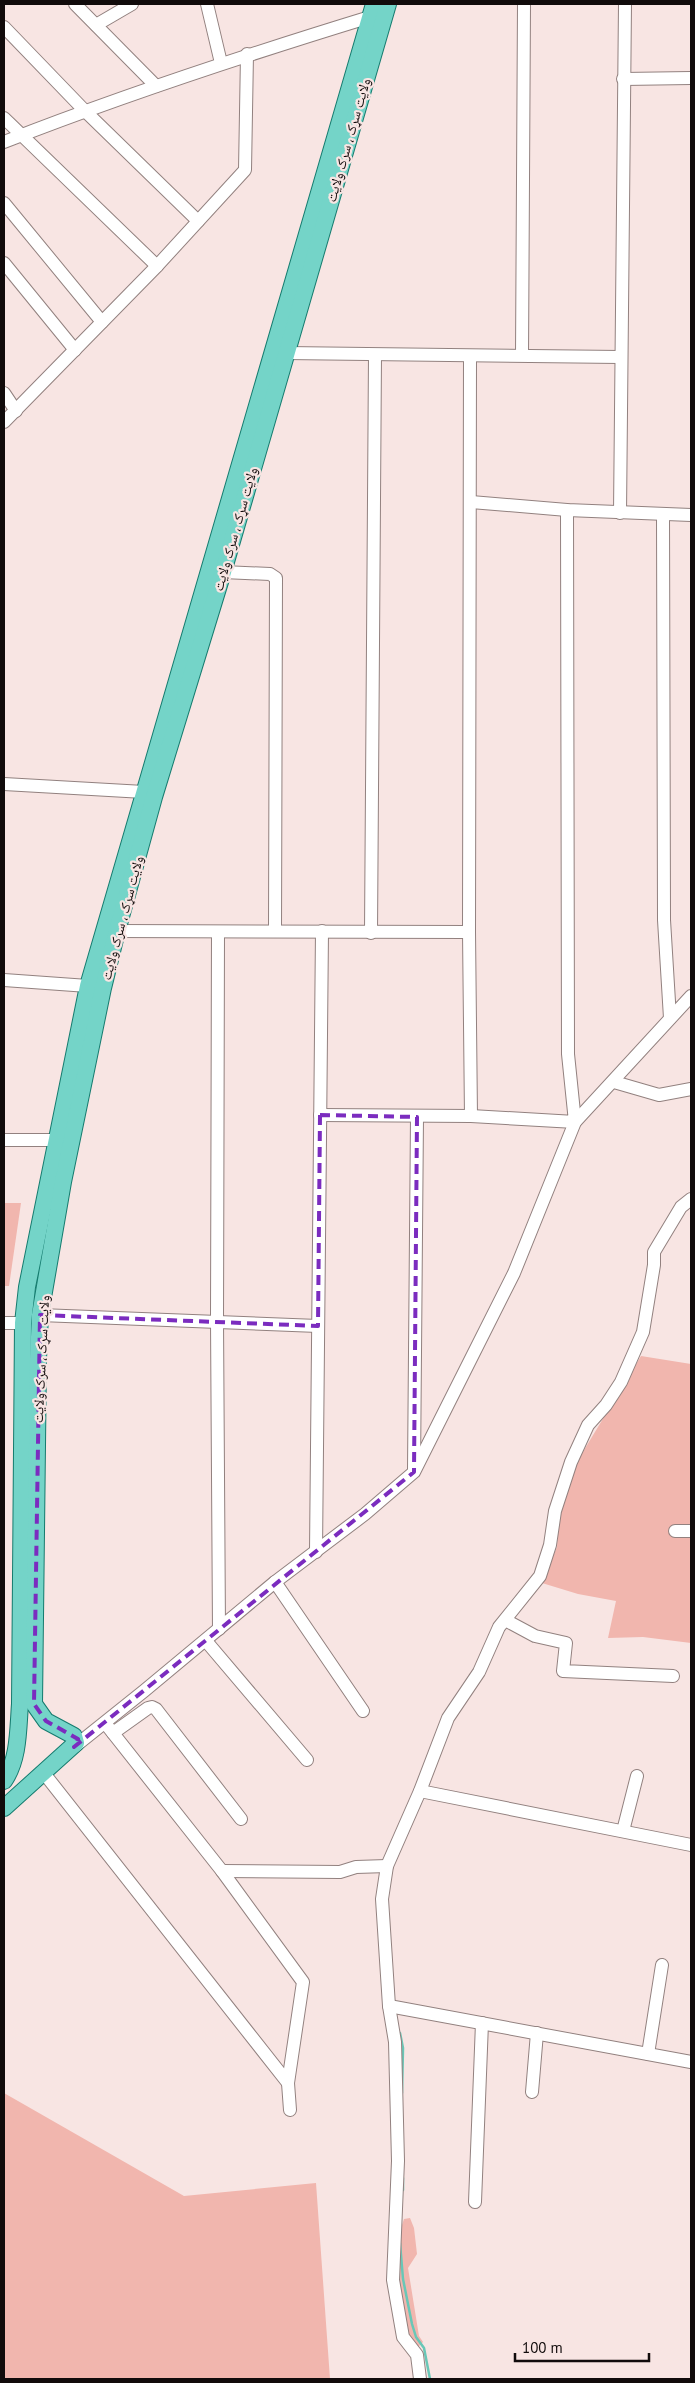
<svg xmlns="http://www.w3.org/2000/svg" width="695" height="2383" viewBox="0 0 695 2383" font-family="'PT Sans','Noto Naskh Arabic',sans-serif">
<rect width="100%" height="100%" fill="#f8e5e3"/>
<g fill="#f1b6ae">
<polygon points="4,1203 21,1203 9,1286 4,1286"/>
<polygon points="641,1356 691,1364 691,1643 643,1637 608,1638 616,1601 578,1594 542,1583 557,1547 559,1509 578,1460"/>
<polygon points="4,2093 184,2196 316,2183 330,2379 4,2379"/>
<polygon points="410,2218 414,2228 417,2254 408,2268 419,2336 423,2342 418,2347 406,2332 396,2270 397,2240 404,2219"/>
</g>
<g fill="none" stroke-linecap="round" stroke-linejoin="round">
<g stroke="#69c7b7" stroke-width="2.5">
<polyline points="400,2033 403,2048 402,2093"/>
<polyline points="403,2190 403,2178"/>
<polyline points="400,2243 403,2279 412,2324 416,2337 424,2348 430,2379"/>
</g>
<g stroke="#92817f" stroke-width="14">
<g id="minor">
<polyline points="75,4 156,86"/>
<polyline points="207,4 221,63"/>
<polyline points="96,25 132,4"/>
<polyline points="4,27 85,111 198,221"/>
<polyline points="623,79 691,78"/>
<polyline points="4,118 157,266"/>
<path d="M4,142C124,95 246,55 370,17L378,16"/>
<polyline points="4,203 102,322"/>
<polyline points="4,263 75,350"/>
<polyline points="286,353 620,357"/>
<polyline points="522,355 524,4"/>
<polyline points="470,356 469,932 471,1116"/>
<polyline points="4,393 16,411"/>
<polyline points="4,422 157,266 245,170 247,54"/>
<polyline points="471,502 567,510 691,515"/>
<polyline points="620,513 625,4"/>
<polyline points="663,515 664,920 670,1018"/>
<polyline points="223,572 270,574 276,578 275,931"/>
<polyline points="4,784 144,792"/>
<polyline points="117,931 469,932"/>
<polyline points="218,932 217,1321 219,1629"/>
<polyline points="371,933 375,355"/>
<polyline points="4,980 88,986"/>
<polyline points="614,1082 659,1095 691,1089"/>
<polyline points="320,1115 471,1116 575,1122 568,1054 567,510"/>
<polyline points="4,1140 56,1140"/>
<polyline points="40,1315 318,1326"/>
<polyline points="4,1323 23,1323"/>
<polyline points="414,1470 417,1117"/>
<polyline points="675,1531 691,1531"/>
<polyline points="316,1552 322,931"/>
<polyline points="275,1582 363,1711"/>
<polyline points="507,1621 535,1636 566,1643 563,1671 673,1676"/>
<polyline points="206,1641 307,1760"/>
<polyline points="105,1723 222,1871 303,1982 288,2083 290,2110"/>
<polyline points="113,1733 148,1708 152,1707 156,1709 241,1819"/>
<polyline points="74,1747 144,1691 275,1582 365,1514 414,1472 514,1273 575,1122 691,996"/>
<polyline points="43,1772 288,2083"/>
<polyline points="420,1791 691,1845"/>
<polyline points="623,1831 637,1776"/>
<polyline points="222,1871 340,1872 356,1867 387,1866"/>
<polyline points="389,2006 691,2062"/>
<polyline points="648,2054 662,1965"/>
<polyline points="532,2092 537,2033"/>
<polyline points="475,2202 482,2023"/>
<polyline points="420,2379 417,2355 403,2337 393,2280 398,2161 395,2042 389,2006 382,1899 387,1866 420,1791 448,1718 479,1672 499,1627 540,1576 550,1545 555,1511 571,1462 588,1425 606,1405 621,1382 643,1332 654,1265 654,1252 681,1207 691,1199"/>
</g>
</g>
<g stroke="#157b6e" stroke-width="18">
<g id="major">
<path d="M4,1781C19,1759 18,1730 20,1704L23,1323L27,1287L88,986L374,4"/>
<polyline points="4,1808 76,1743 74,1736 46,1721 34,1704 38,1359 40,1315 63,1182 103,988 117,931 154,797 223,572 388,4"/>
</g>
</g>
<use href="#minor" stroke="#fff" stroke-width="12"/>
<use href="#major" stroke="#74d4c8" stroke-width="16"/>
</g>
<path fill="none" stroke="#7b2cbf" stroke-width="4" stroke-dasharray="10 6" stroke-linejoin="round" d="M320,1115L417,1117L414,1472L74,1747L78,1739L46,1721L34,1704L40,1315L318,1326Z"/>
<g text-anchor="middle" stroke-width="4.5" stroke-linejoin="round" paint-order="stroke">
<g font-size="14" fill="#110b0b" stroke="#f8e5e3">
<text transform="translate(348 140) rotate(-74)" y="5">ولایت سړک ، سرک ولایت</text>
<text transform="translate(235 529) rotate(-74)" y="5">ولایت سړک ، سرک ولایت</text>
<text transform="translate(122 918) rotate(-75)" y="5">ولایت سړک ، سرک ولایت</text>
<text transform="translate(41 1359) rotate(-87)" y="5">ولایت سړک ، سرک ولایت</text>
</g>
</g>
<rect width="695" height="2383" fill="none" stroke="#110b0b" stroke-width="10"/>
<path d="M515 2353v8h134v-8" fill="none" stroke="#110b0b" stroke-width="2.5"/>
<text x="522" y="2353" font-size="15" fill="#110b0b" stroke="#f8e5e3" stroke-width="4" paint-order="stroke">100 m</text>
</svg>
